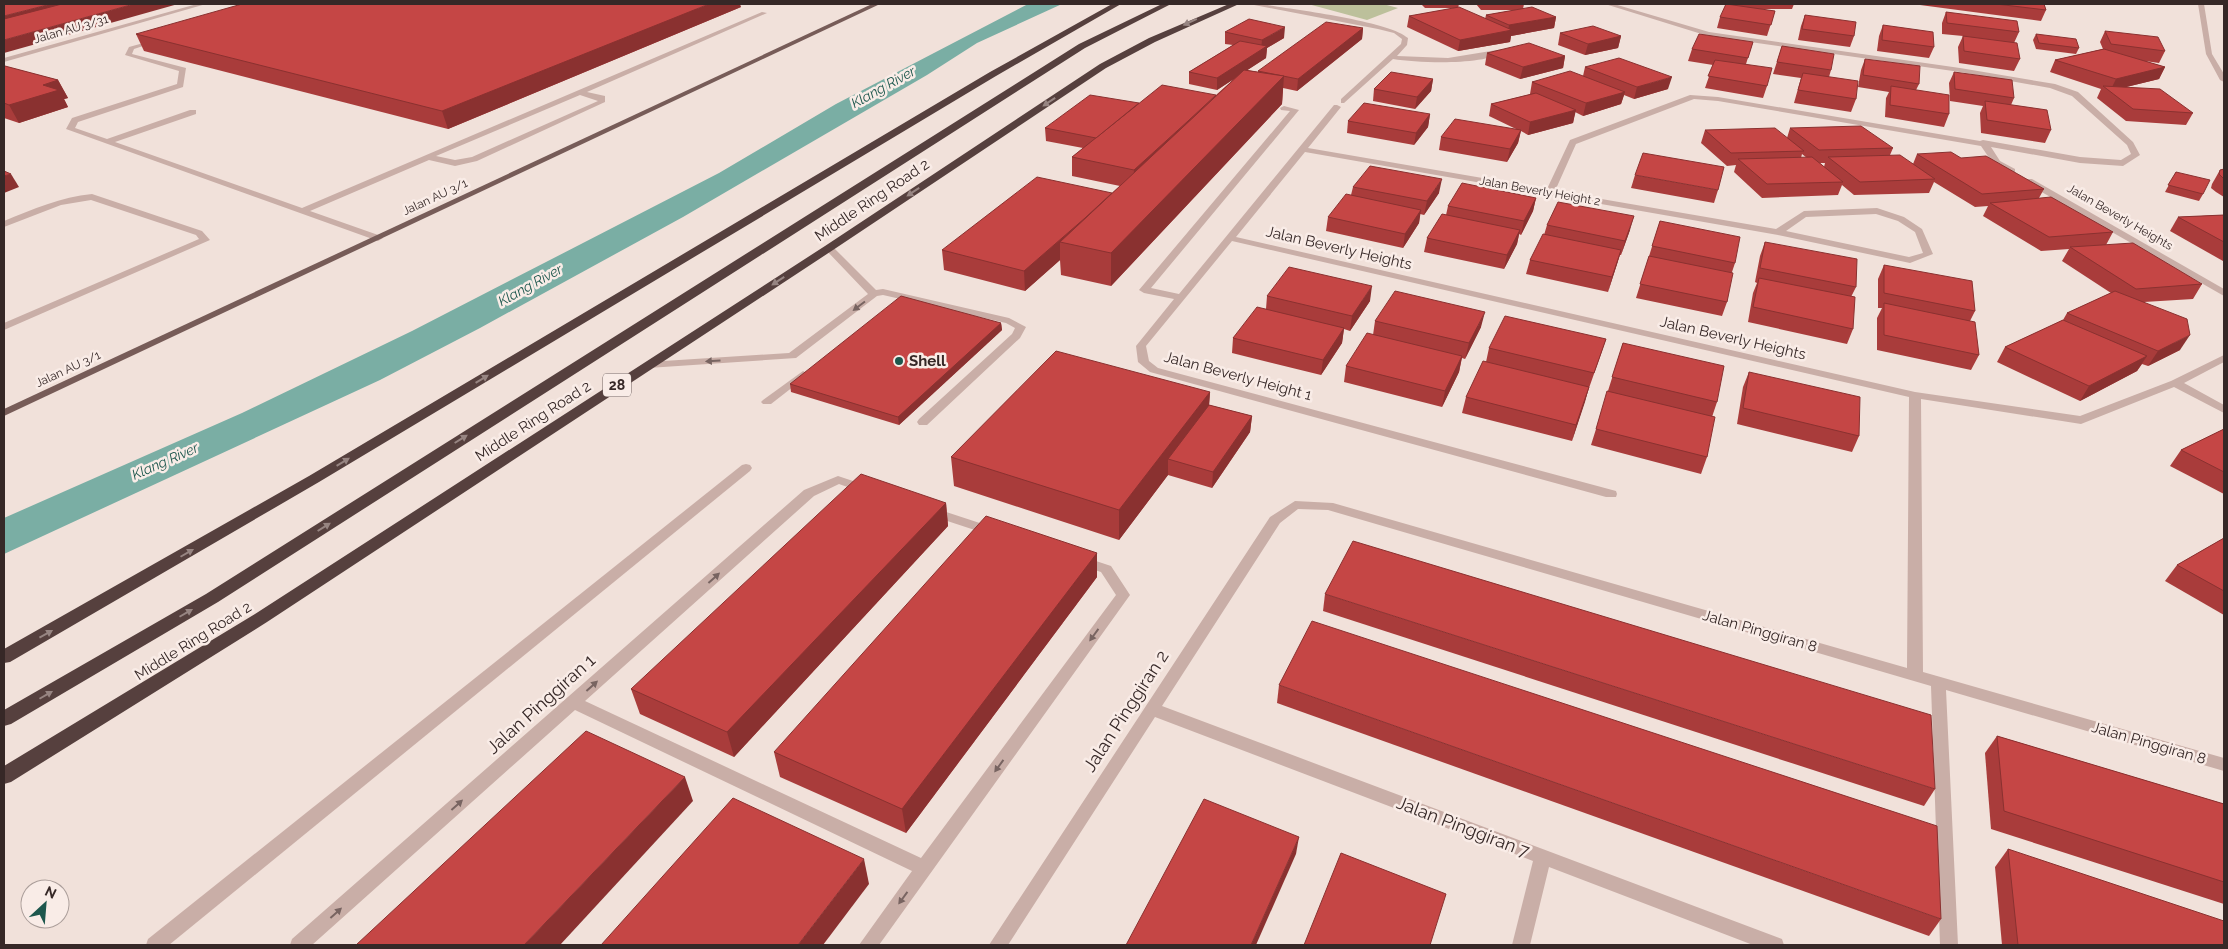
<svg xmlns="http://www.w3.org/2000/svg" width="2228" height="949" viewBox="0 0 2228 949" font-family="Raleway,sans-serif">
<rect width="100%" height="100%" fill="#f1e1da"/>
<polygon fill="#bcc09b" points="1308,4 1383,4 1398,8 1367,20"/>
<polygon fill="#7aaea4" points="1028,4 1062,4 977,43 927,75 683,217 480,328 380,380 4,554 4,518 242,413 412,331 719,173 836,104"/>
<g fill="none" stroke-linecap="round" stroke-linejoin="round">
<g fill="#c9aea7" fill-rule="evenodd">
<polygon points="197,4 206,4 4,62 4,58"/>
<path d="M1249,4H1261C1291,9 1390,21 1408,38L1407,45L1397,56L1448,58L1503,49L1506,51C1483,66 1420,63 1393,59L1344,103H1341V99L1401,44L1402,39L1394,33L1378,29Z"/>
<path d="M1605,4H1614L1709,32L1960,68L2055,84L2078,92L2133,142L2140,155L2123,166L2080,163L1991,147L2000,161L2015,169V173L2012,174L1994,165L1981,146L1718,101L1694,99L1576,144L1555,191L1776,229L1804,211L1877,208L1904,217L1922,229L1933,254L1910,263L1778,235L1305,152L1236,237L1915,392L2080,416L2171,381L2224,355V362L2184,383L2224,405V413L2174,387L2081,424L1921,399L1923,672L2224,758V771L1946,690L1958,945H1940L1931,686L1328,510L1298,509L1280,523L1162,706L1782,939L1784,945H1753L1549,867L1530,945H1512L1533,861L1155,717L1008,945H989L1270,517L1295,501L1333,503L1907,668L1909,397L1232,241L1146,346L1149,361L1158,368L1616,491L1617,494L1616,497H1606L1150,372L1138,362L1136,346L1174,299L1144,293L1139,290L1290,111L1281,110L1280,108L1284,106L1299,110L1151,288L1179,294L1334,105H1337L1341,107L1308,148L1547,189L1570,140L1690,95L1718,97L1980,141L1983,140L2080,157L2121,160L2131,154L2127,145L2072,96L2050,88L1960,72L1708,36ZM1876,214L1898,221L1915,232L1923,253L1909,257L1786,231L1806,217Z"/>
<polygon points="2198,4 2204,4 2212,54 2224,74 2224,82 2220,80 2206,54"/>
<path d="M762,12L767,13L587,92L605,96V102L477,161L455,166L429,160L310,211L381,236L383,238L378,241L66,129L72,118L177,84L179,71L125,55L129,47L158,39V41L134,49L132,54L186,68L183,87L78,122L75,128L107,139L190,110H196V114L115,142L302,208ZM580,95L598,101L472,157L455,160L436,156Z"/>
<polygon points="2026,179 2032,179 2224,289 2224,296 2026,183"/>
<path d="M92,194L202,231L210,240L4,330V323L199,239L196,235L91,200L61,205L4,227V221C33,209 61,197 92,194Z"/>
<polygon points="829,245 832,246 876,290 883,289 1009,318 1026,327 1020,338 927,425 919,425 917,422 919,419 1012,334 1015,328 1006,323 883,295 877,296 796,358 648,368 642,365 648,362 789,353 868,294 826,250 826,246"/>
<polygon points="803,371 809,374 807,376 771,404 763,404 761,402 763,400"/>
<polygon points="746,464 750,465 752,468 750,471 169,945 146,945 148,939 742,465"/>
<polygon points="838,476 871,487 873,490 867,494 839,484 814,496 585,701 921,858 1116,595 1101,572 1076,564 1074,561 1076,558 1081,556 1111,566 1130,595 879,945 859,945 912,871 575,710 312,945 290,945 292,939 804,490"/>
<polygon points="931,507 998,529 1000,532 993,536 926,514 925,511"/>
</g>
<polygon fill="#775c58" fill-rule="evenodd" points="872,4 880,4 4,416 4,409"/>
<g fill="#56403e" fill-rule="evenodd">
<polygon points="1112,4 1121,4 996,76 319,482 10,662 4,663 4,649 309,476 990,72"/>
<polygon points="1162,4 1171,4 1085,48 218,602 11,724 4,726 4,710 206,594 1079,44"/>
<polygon points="1229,4 1239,4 1155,42 1106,68 833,250 267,622 11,782 4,784 4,766 255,614 825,246 1100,64 1149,38"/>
</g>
</g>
<g fill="#a93c3b" fill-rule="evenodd">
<polygon points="1421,4 1459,4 1458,8 1485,19 1486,15 1515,10 1481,10 1476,4 1524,4 1523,9 1556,17 1554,28 1511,36 1510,42 1458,51 1407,27 1409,16 1456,8 1425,8"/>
<polygon points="1730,4 1794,4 1792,9 1759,9 1775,11 1767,36 1717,28 1720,17 1731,5"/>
<polygon points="1920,4 2044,4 2046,10 2041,21 1920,5"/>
<polygon points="741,7 448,129 144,51 136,34"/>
<polygon points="1946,12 2019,32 2014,43 2020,59 2014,71 1959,63 1958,47 1963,36 1942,34 1942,23"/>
<polygon points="1805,15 1854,36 1850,47 1798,40 1801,26"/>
<polygon points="1883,25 1934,47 1929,58 1877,51 1879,36"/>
<polygon points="1363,28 1362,39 1297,91 1283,88 1282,104 1111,286 1061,275 1060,260 1025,291 944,270 942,250 1112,193 1120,186 1072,176 1072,157 1083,148 1046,141 1045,128 1139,103 1216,95 1234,79 1217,90 1189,84 1189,72 1233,45 1225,44 1225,32 1284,38 1267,48 1266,58 1247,70 1258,72 1258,71"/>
<polygon points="2105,31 2165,51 2159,63 2145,61 2165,67 2159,79 2126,87 2193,113 2186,125 2126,121 2097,98 2101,89 2050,72 2055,60 2103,49 2100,42"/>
<polygon points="1560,33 1621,36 1618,48 1585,55 1558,45"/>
<polygon points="2036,34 2079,48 2076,54 2036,49 2033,40"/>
<polygon points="1753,42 1746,64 1767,86 1763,98 1705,88 1713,65 1688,61 1692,49"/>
<polygon points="1782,46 1831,70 1829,77 1856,99 1851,112 1794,103 1801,78 1773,74"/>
<polygon points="1487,53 1565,56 1563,68 1520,79 1485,65"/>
<polygon points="1865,59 1919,84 1916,90 1949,114 1944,127 1885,117 1886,98 1889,92 1858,87 1861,70"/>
<polygon points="4,66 58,80 68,98 64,99 68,107 19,123 4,118"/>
<polygon points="1585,67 1668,89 1634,99 1624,95 1621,104 1583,116 1575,112 1573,123 1528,135 1521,131 1518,143 1507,162 1439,150 1441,137 1516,129 1489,116 1491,104 1531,94 1530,94 1532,82 1583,76"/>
<polygon points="1954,72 2014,98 2011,105 2051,130 2045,143 1981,133 1980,113 1983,106 1950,101 1949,83"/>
<polygon points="1433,79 1431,91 1415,109 1373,101 1374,89"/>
<polygon points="1430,114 1428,127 1414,145 1347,133 1348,121"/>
<path d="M1790,128L1893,148L1890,155L1913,164L1917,154L1961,158L2044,189L2039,198L2113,232L2106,245L2202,284L2193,299L2144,302L2180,350L2148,366L2142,364L2137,371L2080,401L1997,362L2005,347L2063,320L2067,313L2111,293L2062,261L2069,249L2041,251L1983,216L1988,206L1975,207L1934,182L1929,193L1854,195L1842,185L1838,195L1762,198L1734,172L1736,165L1727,166L1701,143L1705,130L1787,138ZM1802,154L1807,158H1801ZM1820,163H1825L1824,167Z"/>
<polygon points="2224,169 2224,197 2216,192 2211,188 2212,184 2220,170"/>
<polygon points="2176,172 2203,194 2199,201 2165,192"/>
<polygon points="1635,175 1718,190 1714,203 1631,188"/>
<polygon points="1353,187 1439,193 1424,215 1420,214 1419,223 1403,248 1326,231 1328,217 1351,195"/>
<polygon points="1536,198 1533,211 1521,235 1519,234 1517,244 1504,269 1424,252 1427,238 1446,215 1448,206"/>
<polygon points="2224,215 2224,261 2223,261 2170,231 2178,217"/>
<polygon points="1660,221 1735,263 1732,272 1727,302 1722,316 1636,298"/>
<polygon points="1547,225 1630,230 1621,255 1620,255 1608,292 1526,274 1530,260 1544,235"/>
<polygon points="1765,242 1856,287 1851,297 1853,329 1847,344 1748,322 1753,293 1757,283 1755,282 1760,256"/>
<polygon points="1884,265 1975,311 1970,321 1979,355 1971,370 1877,350 1877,318 1882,308 1878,308 1878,279"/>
<polygon points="1267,296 1370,301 1350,331 1344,329 1342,343 1321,375 1232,353 1233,338 1266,309"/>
<polygon points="1375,321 1481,327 1465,359 1462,358 1459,372 1442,407 1344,382 1346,366 1373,335"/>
<polygon points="1001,323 1002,330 899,425 791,392 790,384"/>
<polygon points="1606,339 1601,354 1589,388 1572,441 1462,413 1466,397 1486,362 1489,348"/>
<polygon points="1623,343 1717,402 1712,417 1707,457 1701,474 1591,445"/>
<polygon points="1749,372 1859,436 1852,452 1737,424 1743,387"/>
<polygon points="1210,392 1209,405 1252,416 1250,432 1212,488 1168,475 1119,540 954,486 951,457"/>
<polygon points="2224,429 2224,494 2170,466 2181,450"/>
<polygon points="946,503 948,526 734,757 640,714 631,689"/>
<polygon points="2224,538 2224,615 2165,581 2177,565"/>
<polygon points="1097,553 1097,577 906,833 780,777 774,752"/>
<polygon points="1325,594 1935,789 1924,806 1323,611"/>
<polygon points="1279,685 1941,919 1929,936 1277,703"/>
<polygon points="1997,736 2224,804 2224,904 1991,829 1985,753"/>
<polygon points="2008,849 2224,945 2002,945 1995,867"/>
</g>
<g fill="#8a3130">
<polygon points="51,4 96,4 4,29 4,16"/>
<polygon points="134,4 178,4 4,53 4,40"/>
<polygon points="709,4 740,4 741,7 448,129 442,111"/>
<polygon points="1556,17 1554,28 1511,36 1510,42 1458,51 1460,40 1508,31 1509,25"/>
<polygon points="1285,27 1284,38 1267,48 1266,58 1217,90 1217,78 1261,50 1262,40"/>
<polygon points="1363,28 1362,39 1297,91 1298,79"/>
<polygon points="1621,36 1618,48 1585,55 1588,44"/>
<polygon points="1565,56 1563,68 1520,79 1523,67"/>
<polygon points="2165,67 2159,79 2110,91 2116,79"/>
<polygon points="1284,76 1282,104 1111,286 1111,253"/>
<polygon points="1672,77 1668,89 1634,99 1637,87"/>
<polygon points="1433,79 1431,91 1415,109 1417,97"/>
<polygon points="58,80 68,98 64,99 68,107 19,123 9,105 43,85"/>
<polygon points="1625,92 1621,104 1583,116 1586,103"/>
<polygon points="1218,95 1133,189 1134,170"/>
<polygon points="1576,110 1573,123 1528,135 1530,122"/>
<polygon points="1430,114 1428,127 1414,145 1416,133"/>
<polygon points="1521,130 1518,143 1507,162 1510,149"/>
<polygon points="11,174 19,187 4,193 4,176"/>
<polygon points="1442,179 1439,193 1424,215 1427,201"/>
<polygon points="1114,194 1060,242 1060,260 1025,291 1024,271"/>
<polygon points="1536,198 1533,211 1521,235 1524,221"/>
<polygon points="1421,210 1419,223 1403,248 1405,234"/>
<polygon points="1634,216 1630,230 1621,255 1625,241"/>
<polygon points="1520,230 1517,244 1504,269 1507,255"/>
<polygon points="1621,250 1617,264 1608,292 1612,277"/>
<polygon points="1372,286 1370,301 1350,331 1352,316"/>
<polygon points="1485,312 1481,327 1465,359 1469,343"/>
<polygon points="1001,323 1002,330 899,425 898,417"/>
<polygon points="1344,328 1342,343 1321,375 1323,360"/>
<polygon points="2190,335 2180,350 2148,366 2158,351"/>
<polygon points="1462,356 1459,372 1442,407 1445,391"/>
<polygon points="2147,356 2137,371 2080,401 2089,386"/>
<polygon points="1589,387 1585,402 1572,441 1576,425"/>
<polygon points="1210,392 1208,420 1168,459 1168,475 1119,540 1119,510"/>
<polygon points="1252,416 1250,432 1212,488 1213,472"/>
<polygon points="946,503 948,526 734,757 727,732"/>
<polygon points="1097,553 1097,577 906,833 902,809"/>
<polygon points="685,777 693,801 560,945 524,945"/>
<polygon points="1299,837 1296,854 1256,945 1251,945"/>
<polygon points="864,859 869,884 823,945 798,945"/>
</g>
<g fill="#c54645" stroke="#8a3130">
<polygon points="4,4 51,4 4,16"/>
<polygon points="62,4 134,4 4,40 4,19"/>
<polygon points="242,4 709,4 442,111 136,34"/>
<polygon points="1726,4 1775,11 1771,25 1720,17"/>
<polygon points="1996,4 2044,4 2046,10"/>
<polygon points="1459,7 1512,30 1460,40 1409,16"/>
<polygon points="1532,7 1556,17 1509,25 1486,15"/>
<polygon points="1946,12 2017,21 2019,32 1947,23"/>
<polygon points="1805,15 1856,22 1854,36 1802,29"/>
<polygon points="1249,19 1285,27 1262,40 1225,32"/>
<polygon points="1326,22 1363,28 1298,79 1258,71"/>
<polygon points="1883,25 1933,32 1934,47 1882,40"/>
<polygon points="1593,26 1621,36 1588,44 1560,33"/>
<polygon points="2105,31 2158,37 2165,51 2111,44"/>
<polygon points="1699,34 1753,42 1748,58 1692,49"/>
<polygon points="2036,34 2076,39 2079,48 2039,43"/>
<polygon points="1963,36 2017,43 2020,59 1964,51"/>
<polygon points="1240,41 1267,46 1217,78 1189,72"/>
<polygon points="1529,43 1565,56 1523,67 1487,53"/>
<polygon points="1782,46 1834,54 1831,70 1777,62"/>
<polygon points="2104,49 2165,67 2116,79 2055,60"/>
<polygon points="1619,58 1672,77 1637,87 1585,67"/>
<polygon points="1865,59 1920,66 1919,84 1863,75"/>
<polygon points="1715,60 1772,68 1767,86 1708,76"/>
<polygon points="4,66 5,66 58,80 43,85 59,90 9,105 4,103"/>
<polygon points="1244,70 1284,76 1111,253 1060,242"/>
<polygon points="1570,71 1625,92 1586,103 1532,82"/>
<polygon points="1391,72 1433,79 1417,97 1374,89"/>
<polygon points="1954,72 2012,80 2014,98 1955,89"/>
<polygon points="1803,73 1858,81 1856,99 1798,90"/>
<polygon points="1162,85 1216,95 1188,121 1134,170 1072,157"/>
<polygon points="1891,86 1949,95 1949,114 1890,105"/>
<polygon points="2103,86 2160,89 2193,113 2133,109"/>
<polygon points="1536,93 1576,110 1530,122 1491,104"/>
<polygon points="1090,95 1139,103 1096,138 1045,128"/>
<polygon points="1985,101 2047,110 2051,130 1987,120"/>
<polygon points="1364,103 1430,114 1416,133 1348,121"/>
<polygon points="1455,119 1521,130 1510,149 1441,137"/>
<polygon points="1861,126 1893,148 1819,150 1790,128"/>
<polygon points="1775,128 1804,151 1731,153 1705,130"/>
<polygon points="1951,152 1961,158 1986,156 2044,189 1982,194 1917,154"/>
<polygon points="1643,153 1724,167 1718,190 1635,175"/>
<polygon points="1900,155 1935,179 1860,182 1828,157"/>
<polygon points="1812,157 1843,182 1767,184 1738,159"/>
<polygon points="1370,166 1442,179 1427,201 1353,187"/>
<polygon points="2224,169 2224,179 2219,174 2220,170"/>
<polygon points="4,171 11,174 4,176"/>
<polygon points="2176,172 2210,180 2203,194 2168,185"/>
<polygon points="1037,177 1112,193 1085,218 1024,271 942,250"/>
<polygon points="1462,183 1536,198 1524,221 1448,206"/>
<polygon points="1346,194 1421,210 1405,234 1328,217"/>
<polygon points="2051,197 2113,232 2049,237 1990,203"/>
<polygon points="1558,202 1634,216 1625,241 1547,225"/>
<polygon points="1442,214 1520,230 1507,255 1427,238"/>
<polygon points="2224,215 2224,242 2178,217"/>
<polygon points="1660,221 1740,237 1735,263 1652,246"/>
<polygon points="1543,234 1621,250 1612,277 1530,260"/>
<polygon points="1765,242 1857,259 1856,287 1760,268"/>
<polygon points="2133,243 2202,284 2136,289 2070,247"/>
<polygon points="1649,256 1733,273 1727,302 1640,284"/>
<polygon points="1884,265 1972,281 1975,311 1884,293"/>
<polygon points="1289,267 1372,286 1352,316 1267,296"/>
<polygon points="1759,278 1855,297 1853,329 1753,307"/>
<polygon points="1395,291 1485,312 1469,343 1375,321"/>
<polygon points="2115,291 2187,319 2190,335 2158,351 2067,313"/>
<polygon points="901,296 1001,323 898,417 790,384"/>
<polygon points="1884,303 1975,322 1979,355 1884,335"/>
<polygon points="1257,307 1344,328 1323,360 1233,338"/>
<polygon points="1505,316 1606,339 1594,373 1489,348"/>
<polygon points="2063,320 2147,356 2089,386 2005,347"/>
<polygon points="1367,333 1462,356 1445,391 1346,366"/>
<polygon points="1623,343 1724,366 1717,402 1612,377"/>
<polygon points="1056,351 1210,392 1119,510 951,457"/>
<polygon points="1483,361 1589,387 1576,425 1466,397"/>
<polygon points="1749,372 1860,397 1859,436 1743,408"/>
<polygon points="1607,391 1715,417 1707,457 1596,429"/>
<polygon points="1209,405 1252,416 1213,472 1168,459"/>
<polygon points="2224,429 2224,472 2181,450"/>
<polygon points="861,474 946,503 727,732 631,689"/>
<polygon points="986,516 1097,553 902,809 774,752"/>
<polygon points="2224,538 2224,591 2177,565"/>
<polygon points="1353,541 1931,715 1935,789 1325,594"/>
<polygon points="1312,621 1937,826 1941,919 1279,685"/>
<polygon points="586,731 685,777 524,945 356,945"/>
<polygon points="1997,736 2224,804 2224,882 2004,811"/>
<polygon points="733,798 864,859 798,945 601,945"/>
<polygon points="1204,799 1299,837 1251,945 1126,945"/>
<polygon points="2008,849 2224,921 2224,945 2018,945"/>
<polygon points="1341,853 1446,894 1430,945 1304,945"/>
</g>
<defs><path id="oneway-solid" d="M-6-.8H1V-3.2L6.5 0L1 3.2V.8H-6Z" transform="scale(1.25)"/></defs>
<g fill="#978582">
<use href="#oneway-solid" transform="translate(1190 22) rotate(155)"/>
<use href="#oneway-solid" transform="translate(1049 102) rotate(146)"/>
<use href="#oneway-solid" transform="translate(913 192) rotate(146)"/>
<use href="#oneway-solid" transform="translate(778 281) rotate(147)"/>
<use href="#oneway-solid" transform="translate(482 379) rotate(-31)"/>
<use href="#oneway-solid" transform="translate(461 439) rotate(-32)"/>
<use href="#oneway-solid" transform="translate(343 462) rotate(-31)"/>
<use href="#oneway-solid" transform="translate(324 527) rotate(-32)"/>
<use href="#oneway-solid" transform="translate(187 553) rotate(-30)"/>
<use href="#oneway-solid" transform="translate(186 613) rotate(-30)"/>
<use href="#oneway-solid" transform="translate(46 634) rotate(-29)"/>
<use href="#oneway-solid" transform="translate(46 695) rotate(-30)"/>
</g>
<g fill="#786461">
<use href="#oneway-solid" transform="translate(859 306) rotate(143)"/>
<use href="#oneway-solid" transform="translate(713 361) rotate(176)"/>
<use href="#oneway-solid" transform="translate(714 578) rotate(-42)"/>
<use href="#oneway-solid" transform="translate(1094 635) rotate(126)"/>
<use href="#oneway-solid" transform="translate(592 686) rotate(-42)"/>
<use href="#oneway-solid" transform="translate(999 766) rotate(126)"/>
<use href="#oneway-solid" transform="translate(457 805) rotate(-42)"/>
<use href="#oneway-solid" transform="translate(903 898) rotate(126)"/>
<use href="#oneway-solid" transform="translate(336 913) rotate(-42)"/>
</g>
<circle fill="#1d574d" stroke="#f9ece7" stroke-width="2" cx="899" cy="361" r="5"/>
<g text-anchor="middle" stroke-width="5" stroke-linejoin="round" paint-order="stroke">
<g font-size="12" fill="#362827" stroke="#f9ece7">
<text transform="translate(71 29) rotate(-16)" y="4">Jalan AU 3/31</text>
<text transform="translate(1540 191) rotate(10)" y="4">Jalan Beverly Height 2</text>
<text transform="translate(435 197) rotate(-25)" y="4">Jalan AU 3/1</text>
<text transform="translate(2120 217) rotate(30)" y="4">Jalan Beverly Heights</text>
<text transform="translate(68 369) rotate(-25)" y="4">Jalan AU 3/1</text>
</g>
<g font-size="14" font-style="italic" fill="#1d574d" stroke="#f9ece7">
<text transform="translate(883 87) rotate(-29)" y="5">Klang River</text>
<text transform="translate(530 285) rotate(-29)" y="5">Klang River</text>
<text transform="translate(165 461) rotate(-24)" y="5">Klang River</text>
</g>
<rect fill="#f9ece7" stroke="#706361" stroke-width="1" x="603" y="373.5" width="28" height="23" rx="4"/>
<g font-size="14" font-weight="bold" fill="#362827">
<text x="617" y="390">28</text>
</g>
<g font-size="15" fill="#362827" stroke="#f9ece7">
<text transform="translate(872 200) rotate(-34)" y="5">Middle Ring Road 2</text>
<text transform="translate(1339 248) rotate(13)" y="5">Jalan Beverly Heights</text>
<text transform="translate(1733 338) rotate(13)" y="5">Jalan Beverly Heights</text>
<text transform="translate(1238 376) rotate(15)" y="5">Jalan Beverly Height 1</text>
<text transform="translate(533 421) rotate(-33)" y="5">Middle Ring Road 2</text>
<text transform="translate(1760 631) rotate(16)" y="5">Jalan Pinggiran 8</text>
<text transform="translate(193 641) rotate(-32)" y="5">Middle Ring Road 2</text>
<text transform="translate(2149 743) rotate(16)" y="5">Jalan Pinggiran 8</text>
</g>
<g font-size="15" font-weight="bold" fill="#362827" stroke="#f9ece7" text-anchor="start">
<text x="909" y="366">Shell</text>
</g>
<g font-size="18" fill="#362827" stroke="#f9ece7">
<text transform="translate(541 704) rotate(-42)" y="6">Jalan Pinggiran 1</text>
<text transform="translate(1126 711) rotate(-57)" y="6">Jalan Pinggiran 2</text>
<text transform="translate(1463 827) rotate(21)" y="6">Jalan Pinggiran 7</text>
</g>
</g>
<rect width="2228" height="949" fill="none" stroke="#362827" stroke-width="10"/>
<g transform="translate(45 904) rotate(26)"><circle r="24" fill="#f9ece7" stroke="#ab9e9a"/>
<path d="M0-4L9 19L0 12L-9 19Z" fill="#1d574d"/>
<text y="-8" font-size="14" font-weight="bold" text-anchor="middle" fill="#362827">N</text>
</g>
</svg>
